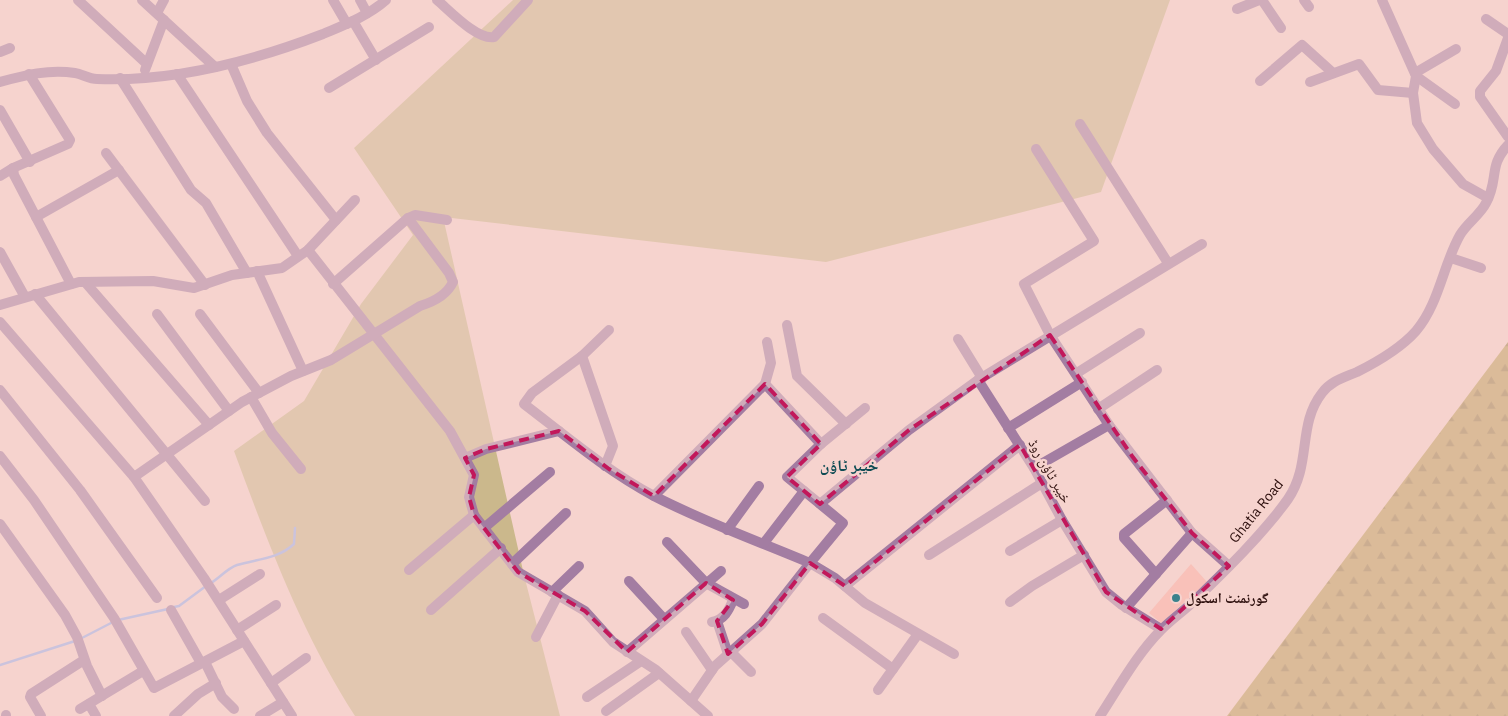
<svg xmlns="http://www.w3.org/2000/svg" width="1508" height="716" viewBox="0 0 1508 716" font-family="'IBM Plex Sans','Noto Naskh Arabic',sans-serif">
<defs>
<pattern id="forest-firs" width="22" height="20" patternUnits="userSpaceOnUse" patternTransform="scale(1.25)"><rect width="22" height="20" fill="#bb9e59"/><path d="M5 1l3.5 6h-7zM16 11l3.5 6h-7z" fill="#987f48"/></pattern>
</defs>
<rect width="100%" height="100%" fill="#f6d3ce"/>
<polygon fill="#f9c1b9" points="1191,564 1207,582 1161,623 1149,613"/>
<path fill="#cbb88c" d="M513,0H1170L1101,192L826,262L443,217L524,575L560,716H355C302,634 268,543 234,451L304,401L361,304L413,235L354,148Z"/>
<polygon fill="url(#forest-firs)" points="1508,342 1508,716 1227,716"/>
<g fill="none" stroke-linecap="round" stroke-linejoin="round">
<g stroke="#97b0ef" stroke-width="2.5">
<path d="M211,583C219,578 228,568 237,565C257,559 278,559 294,544L295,528"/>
<polyline points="174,607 179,606 206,586"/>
<polyline points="118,620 168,609"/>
<polyline points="80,639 113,622"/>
<polyline points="0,665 75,641"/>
</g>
<g stroke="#a37da2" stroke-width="10">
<polyline points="78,0 147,64"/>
<polyline points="142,0 215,67"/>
<polyline points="333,0 347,24"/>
<polyline points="360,0 367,13"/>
<path d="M437,0C450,11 477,40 494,37L528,0"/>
<polyline points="1262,0 1281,28"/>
<polyline points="1304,0 1309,7"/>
<polyline points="1382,0 1416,76 1413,93 1417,123 1433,149 1463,184 1488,198"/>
<polyline points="1237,9 1259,0"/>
<polyline points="157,13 164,0"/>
<polyline points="1486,19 1508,34"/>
<polyline points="353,21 376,60"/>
<polyline points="1508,38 1496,71 1480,91 1480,97 1508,137"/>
<polyline points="0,52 10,48"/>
<polyline points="231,64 247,101 267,133 336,220"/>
<polyline points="145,70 164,20"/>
<polyline points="1415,73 1456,49"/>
<polyline points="29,74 70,140 68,144 13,168 14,175 71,284"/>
<polyline points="177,74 298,256"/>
<polyline points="1416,76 1455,104"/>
<polyline points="120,78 191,190 206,203 247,273"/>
<polyline points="1260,81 1302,45 1333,73"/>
<path d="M0,82C25,75 49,69 75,73C82,74 89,79 97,79C172,82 253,61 323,34C344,25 368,16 386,0"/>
<polyline points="1310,82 1359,64 1378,90 1413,93"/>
<polyline points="329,88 429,27"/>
<polyline points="0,110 30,162"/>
<polyline points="1080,124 1168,263"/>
<polyline points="1036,149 1094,241 1024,284 1050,335 1109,425 1192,533 1229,566"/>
<polyline points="106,153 205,285"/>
<polyline points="0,176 13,168"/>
<polyline points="36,217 119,170"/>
<polyline points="308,250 450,431 474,475 469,497 474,515 518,572 585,611 613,642 656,670 708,716"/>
<polyline points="0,252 25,297"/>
<polyline points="1451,258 1481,268"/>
<polyline points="257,271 303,371"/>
<polyline points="85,282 209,425"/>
<polyline points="333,284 408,218 415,215 447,220"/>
<polyline points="35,294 205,501"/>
<polyline points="0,305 79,282 153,281 194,288 232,275 282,268 308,250 355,200"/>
<polyline points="157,314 229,411"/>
<polyline points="200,314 259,393"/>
<polyline points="0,322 134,477 204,578 292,716"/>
<polyline points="787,325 797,376 846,424"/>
<path d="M609,330L582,356L532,393L524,404C566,436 607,471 654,496C704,522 758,541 810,563L762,624L715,666L691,701"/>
<polyline points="958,339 982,378"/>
<polyline points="582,356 613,446 605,466"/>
<polyline points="1077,373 1140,333"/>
<polyline points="978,380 1202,244"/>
<polyline points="765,384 821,444"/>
<polyline points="0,390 80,490 157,598"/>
<polyline points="251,397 272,433 301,469"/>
<polyline points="1098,409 1157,370"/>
<polyline points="1008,428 1082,382"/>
<polyline points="0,456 34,500 114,618 154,688 244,641"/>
<polyline points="465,458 486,449 559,431"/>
<polyline points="1034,468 1109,425"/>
<path d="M134,477L242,402L291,376L331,360L420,306C433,302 447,295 453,282L449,273L408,218"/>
<polyline points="654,496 765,384 771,363 767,342"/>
<polyline points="820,504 787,477 821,444 865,408"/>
<polyline points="0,524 65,615 77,637 87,666 102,696"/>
<polyline points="484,528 550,472"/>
<polyline points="727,530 759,486"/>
<polyline points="667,542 706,583 744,604"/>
<polyline points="764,543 804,491"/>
<polyline points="1010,551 1062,520"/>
<polyline points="929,555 1042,483"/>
<polyline points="512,564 566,513"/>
<polyline points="409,570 474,515"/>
<polyline points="1156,574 1124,538 1124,534 1167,500"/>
<polyline points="629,581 664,619"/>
<polyline points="845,586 1020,445"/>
<polyline points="552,592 579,566"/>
<polyline points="219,600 260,574"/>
<polyline points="1010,602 1032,586 1084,555"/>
<polyline points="1126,608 1192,533"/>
<polyline points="171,610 201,663"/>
<polyline points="431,610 501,548"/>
<polyline points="823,618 893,669"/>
<polyline points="717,621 728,654"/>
<path d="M712,622C724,620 729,610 733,600"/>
<polyline points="237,630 276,605"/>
<polyline points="686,632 712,670"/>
<polyline points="536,637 558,595"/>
<polyline points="627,652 721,571"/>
<polyline points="731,652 751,672"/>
<polyline points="954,654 865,603 835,578 810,563 843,523 820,504 909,430 978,380 1034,468 1062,520 1106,592 1122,605 1161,629"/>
<polyline points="205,662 222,697 234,709"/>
<polyline points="271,683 306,658"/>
<polyline points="878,690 918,634"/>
<polyline points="587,697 641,661"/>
<polyline points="89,704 96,716"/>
<polyline points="80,709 143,671"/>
<polyline points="606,711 659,673"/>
<polyline points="6,715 6,716"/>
<polyline points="41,716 30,697 31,694 84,660"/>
<polyline points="174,716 198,694 216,683"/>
<polyline points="260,716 283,702"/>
<path d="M1100,716C1119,687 1137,654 1161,630C1172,619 1185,610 1195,600C1225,571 1264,533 1288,499C1312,464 1297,425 1322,393C1331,381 1343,378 1357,372C1377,362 1401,348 1416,331C1439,304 1443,265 1460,235C1467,223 1480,215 1486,203C1499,180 1488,166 1508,145"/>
</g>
</g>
<path d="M0 0H1508V716H0ZM1050,335L1132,456L1192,533L1229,566L1161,629L1106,592L1020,445L845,586L810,563L762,624L728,654L717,621L733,600L706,583L627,652L585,611L518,572L474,515L469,497L474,475L465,458L486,449L559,431L609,469L654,496L765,384L821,444L787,477L820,504L909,430Z" fill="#f6d3ce" fill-opacity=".55" fill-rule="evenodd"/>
<path fill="none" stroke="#c2185b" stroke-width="4" stroke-dasharray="10 6" stroke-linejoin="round" d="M1050,335L1132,456L1192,533L1229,566L1161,629L1106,592L1020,445L845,586L810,563L762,624L728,654L717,621L733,600L706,583L627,652L585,611L518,572L474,515L469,497L474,475L465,458L486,449L559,431L609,469L654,496L765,384L821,444L787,477L820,504L909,430Z"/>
<circle fill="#3b828c" stroke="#f6d3ce" stroke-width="2" cx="1176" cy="598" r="5"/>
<g text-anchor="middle" stroke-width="5" stroke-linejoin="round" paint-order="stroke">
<g font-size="14" fill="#2b0d0b" stroke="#f6d3ce">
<text transform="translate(1050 471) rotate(60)" y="5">خیبر ٹاؤن روڈ</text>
<text transform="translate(1256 511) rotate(-51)" y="5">Ghatia Road</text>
</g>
<g font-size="14" font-weight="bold" fill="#2b0d0b" stroke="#f6d3ce" text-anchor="start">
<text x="1186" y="603">گورنمنٹ اسکول</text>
</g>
<g font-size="16" font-weight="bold" fill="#0d4b53" stroke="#f6d3ce">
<text x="849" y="471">خیبر ٹاؤن</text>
</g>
</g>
</svg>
